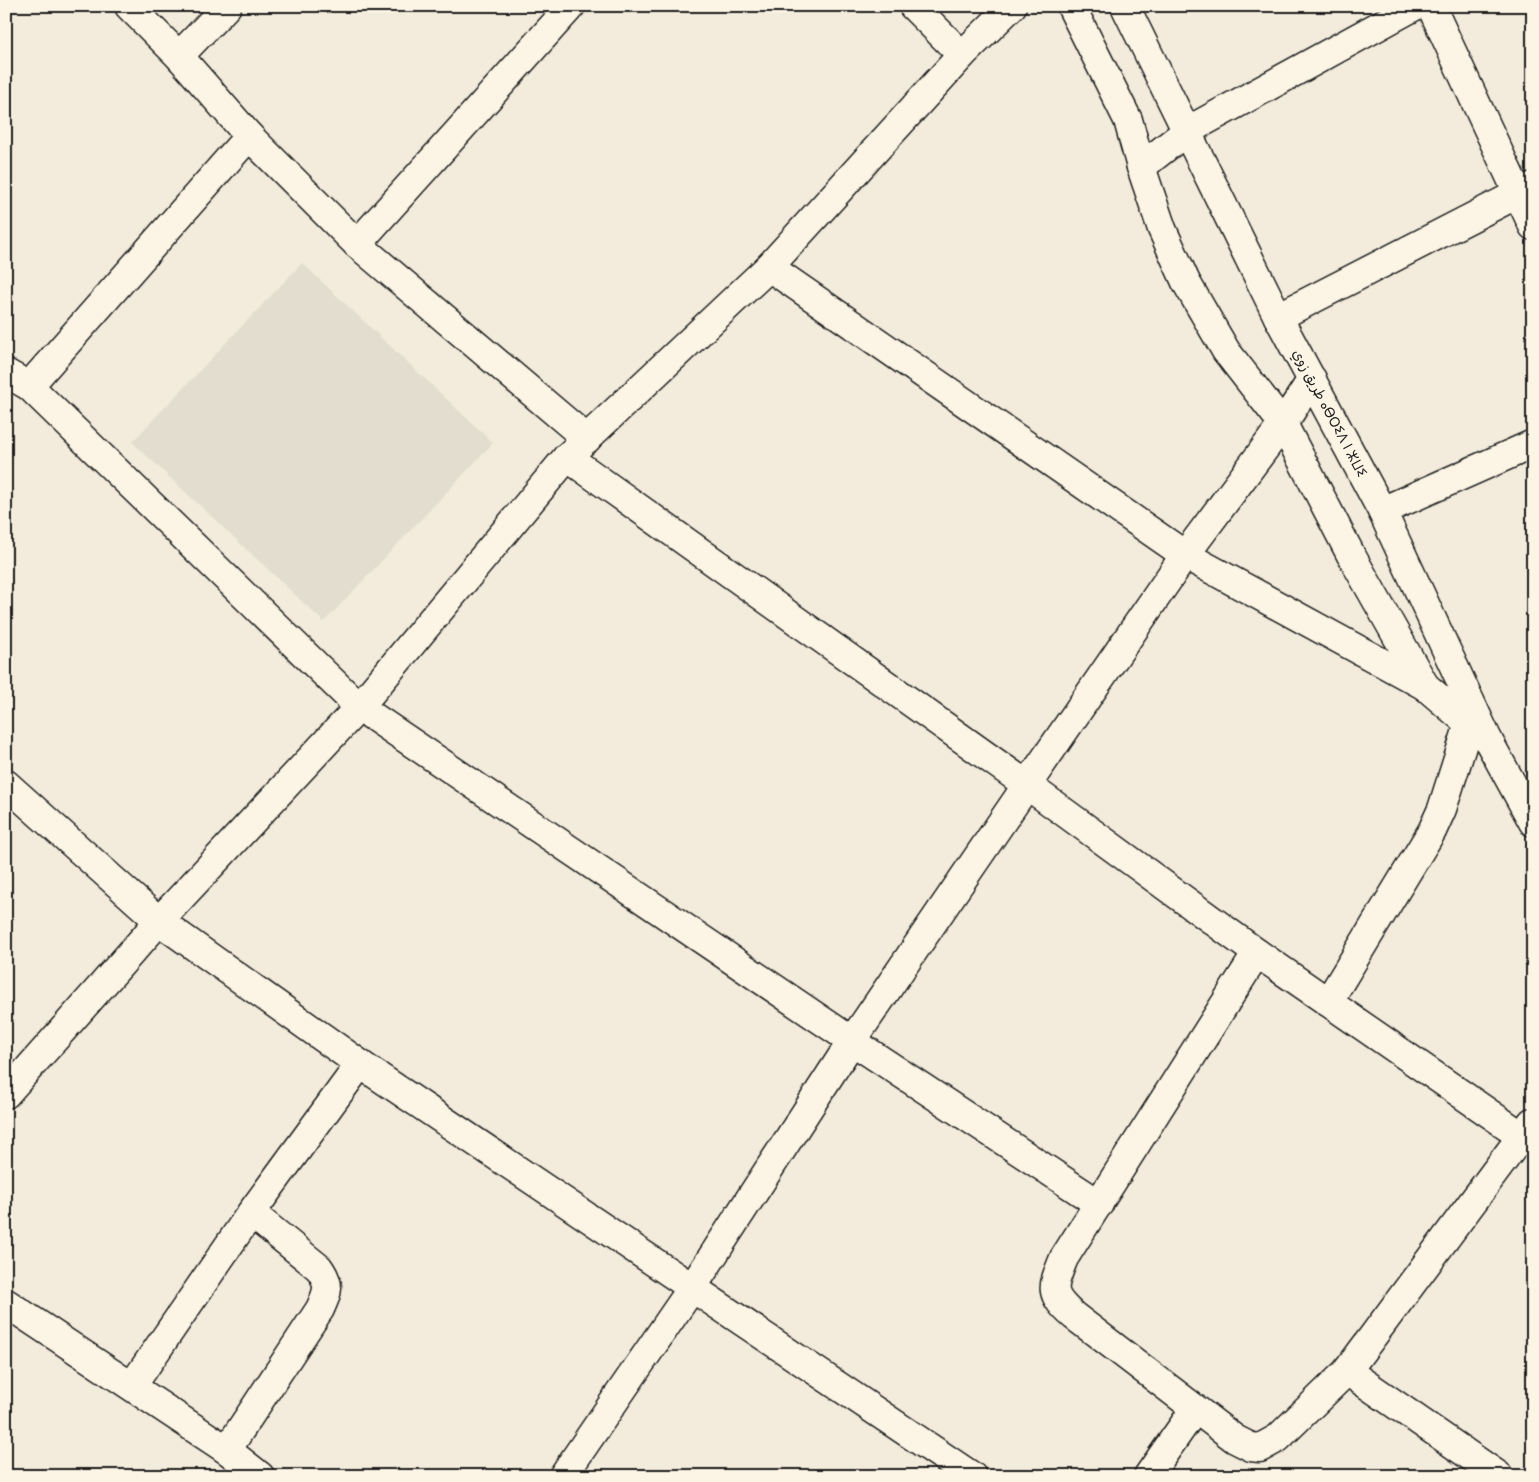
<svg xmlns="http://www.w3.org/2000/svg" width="1539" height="1482" viewBox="0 0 1539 1482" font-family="Delius,'Playpen Sans Arabic','Noto Sans Tifinagh',sans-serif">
<rect width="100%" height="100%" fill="#f3ecdd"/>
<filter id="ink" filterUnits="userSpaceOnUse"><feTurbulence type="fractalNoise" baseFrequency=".02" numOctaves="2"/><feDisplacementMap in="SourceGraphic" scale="10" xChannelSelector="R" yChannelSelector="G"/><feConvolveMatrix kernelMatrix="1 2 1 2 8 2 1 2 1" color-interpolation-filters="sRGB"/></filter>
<g filter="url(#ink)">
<polygon fill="#e3ddcf" points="302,263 493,443 324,622 132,442"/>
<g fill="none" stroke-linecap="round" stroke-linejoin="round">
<g stroke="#1c1c1c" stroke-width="31">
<g id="street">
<polyline points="129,6 179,56 249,136 357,244 587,439"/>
<polyline points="913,6 962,55"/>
<polyline points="1071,6 1128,120 1141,167 1162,229 1186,282 1226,351 1283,424 1351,555 1425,686"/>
<polyline points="1431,6 1533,226"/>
<polyline points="179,56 227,6"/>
<polyline points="1141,167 1187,131 1415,6"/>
<polyline points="357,244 571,6"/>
<polyline points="769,267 1185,555 1425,686 1488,740"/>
<polyline points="1278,317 1533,186"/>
<polyline points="6,373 29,386 359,707 852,1041 1099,1204"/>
<polyline points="29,386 249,136"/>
<polyline points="567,457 1027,785 1257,953 1522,1136"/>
<polyline points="1382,511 1533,444"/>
<polyline points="6,784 159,921 360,1064 972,1476"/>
<path d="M1257,953L1064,1258C1052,1288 1048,1293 1074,1316L1235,1439L1251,1447L1260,1448L1278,1438L1347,1371L1532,1122"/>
<polyline points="1328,1002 1432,831 1442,809 1469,724"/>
<polyline points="6,1094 159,921 359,707 567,457 769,267 962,55 1012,6"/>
<polyline points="6,1303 227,1450 260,1476"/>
<polyline points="1347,1371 1499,1476"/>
<polyline points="132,1386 251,1213 360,1064"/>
<path d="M227,1450L320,1309C328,1291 331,1285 319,1268L251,1213"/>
<polyline points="563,1476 692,1288 852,1041 1027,785 1185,555 1283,424 1312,379"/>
<polyline points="1148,1476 1195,1409"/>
</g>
</g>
<g stroke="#1c1c1c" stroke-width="31">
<polyline id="primary" points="1125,6 1278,317 1382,511 1488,740 1533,822"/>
</g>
<use href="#street" stroke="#fcf5e5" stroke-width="28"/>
<use href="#primary" stroke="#fcf5e5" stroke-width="28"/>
</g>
</g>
<g text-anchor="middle" stroke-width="4.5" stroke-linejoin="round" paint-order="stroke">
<g font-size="14" fill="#1c1c1c" stroke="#fcf5e5">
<text transform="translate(1330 413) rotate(62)" y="5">طريق زوي ⴰⴱⵔⵉⴷ ⵏ ⵣⵡⵉ</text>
</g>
</g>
<rect width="1539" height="1482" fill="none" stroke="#fcf5e5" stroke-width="25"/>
<rect x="12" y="12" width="1514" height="1457" fill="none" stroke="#1c1c1c" stroke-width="2" filter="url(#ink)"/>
</svg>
